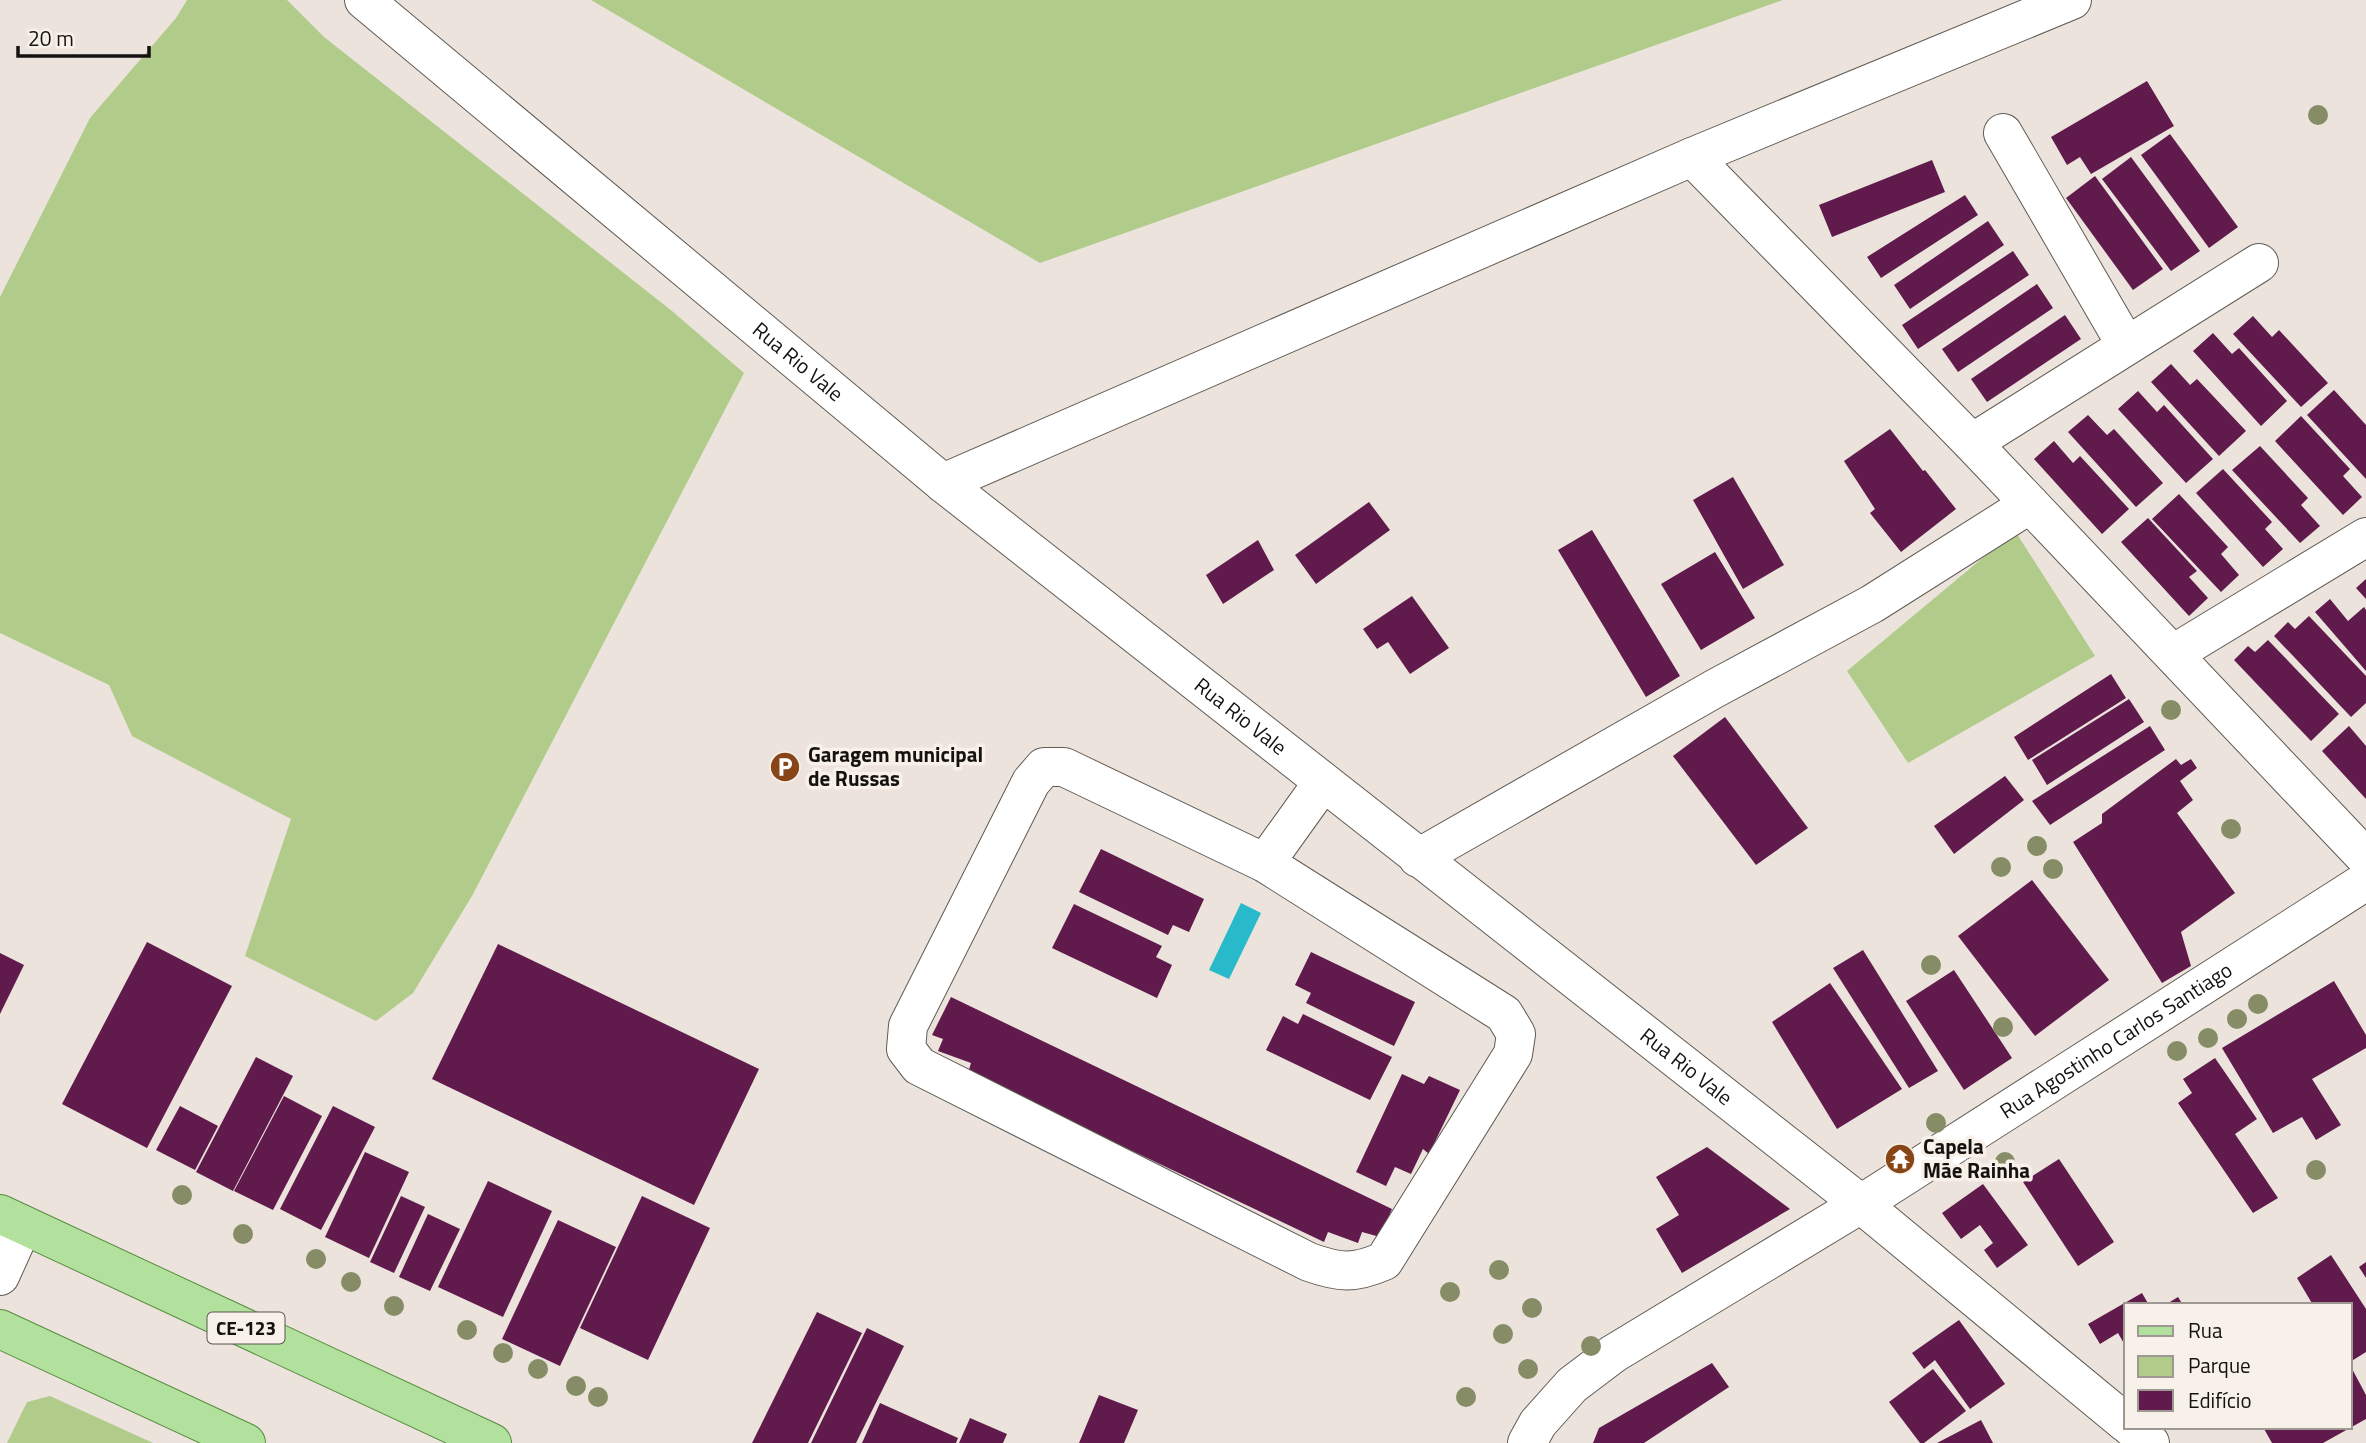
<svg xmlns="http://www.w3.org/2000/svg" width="2366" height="1443" viewBox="0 0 2366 1443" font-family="'Titillium Web',sans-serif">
<rect width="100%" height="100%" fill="#ebe3dc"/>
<g fill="#b1cc8a">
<polygon points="187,0 287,0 324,37 672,311 744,373 472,896 413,993 376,1021 245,956 291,819 132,736 109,685 0,633 0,297 90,118 176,18"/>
<polygon points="591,0 1783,0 1040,263"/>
<polygon points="2015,531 2095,656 1908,763 1847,671"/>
<polygon points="50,1396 153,1443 7,1443 27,1402"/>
</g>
<polygon fill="#28b9ca" points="1241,903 1261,913 1229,979 1209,970"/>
<g fill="#601b4c">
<polygon points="2147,81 2174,126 2091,174 2080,157 2067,165 2051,137"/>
<polygon points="2170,134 2238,227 2209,248 2141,155"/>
<polygon points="2131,157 2200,251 2171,271 2102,179"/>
<polygon points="1932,160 1945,192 1832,237 1819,205"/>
<polygon points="2095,176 2163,269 2133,290 2066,198"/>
<polygon points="1965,195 1978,215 1881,278 1867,257"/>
<polygon points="1988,221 2004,245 1910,309 1894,285"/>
<polygon points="2013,251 2029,275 1918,349 1902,325"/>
<polygon points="2037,284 2053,308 1958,372 1942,349"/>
<polygon points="2065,315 2081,339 1987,402 1971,379"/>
<polygon points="2253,316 2272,337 2279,330 2328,383 2301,407 2233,334"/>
<polygon points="2213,333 2232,354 2239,348 2287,401 2261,426 2193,351"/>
<polygon points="2171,364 2190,385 2197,379 2246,431 2219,456 2151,382"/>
<polygon points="2334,390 2366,425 2366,479 2307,415"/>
<polygon points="2138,391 2157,412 2164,405 2213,459 2186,483 2118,409"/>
<polygon points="2088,415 2107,435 2114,429 2163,483 2136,507 2068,432"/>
<polygon points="2301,416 2350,469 2343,476 2362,497 2343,515 2275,441"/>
<polygon points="1890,429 1923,471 1925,470 1956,509 1901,552 1870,513 1875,509 1844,461"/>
<polygon points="2054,441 2073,463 2080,456 2129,509 2102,534 2034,459"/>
<polygon points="2260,446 2308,498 2301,505 2320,526 2300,543 2232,470"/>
<polygon points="2223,469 2272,522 2265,529 2283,549 2263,567 2196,493"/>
<polygon points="1733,477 1784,565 1743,589 1693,500"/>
<polygon points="2179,494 2228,547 2221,554 2239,575 2221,592 2152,519"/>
<polygon points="1369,502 1390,530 1316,584 1295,555"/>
<polygon points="2148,518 2197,571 2189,577 2208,598 2189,616 2121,542"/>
<polygon points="1592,530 1680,676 1646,697 1558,550"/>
<polygon points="1258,540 1274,570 1223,604 1206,575"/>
<polygon points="1715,552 1755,618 1701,650 1661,584"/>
<polygon points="2366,579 2366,599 2356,588"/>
<polygon points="1412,596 1449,648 1410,674 1388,642 1377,649 1363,629"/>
<polygon points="2330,599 2348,621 2364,607 2366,610 2366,671 2315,612"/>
<polygon points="2309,616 2366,676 2366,703 2351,717 2274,636 2288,622 2295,629"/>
<polygon points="2268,640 2339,714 2311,741 2234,660 2248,646 2255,652"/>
<polygon points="2111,674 2126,698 2028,760 2014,737"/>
<polygon points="2129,699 2144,722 2047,785 2032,760"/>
<polygon points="1725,717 1808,828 1756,865 1673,756"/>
<polygon points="2150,726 2165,750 2050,825 2032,801"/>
<polygon points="2349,726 2366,746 2366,799 2322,751"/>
<polygon points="2176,759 2181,765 2191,759 2197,768 2180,781 2193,800 2177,813 2235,893 2181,932 2191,966 2162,983 2073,842 2102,823 2102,814"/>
<polygon points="2005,776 2024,800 1954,854 1934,826"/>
<polygon points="1101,849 1204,899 1189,932 1173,925 1168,935 1079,892"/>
<polygon points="2032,880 2109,980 2035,1036 1958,936"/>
<polygon points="1074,904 1162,946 1156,957 1172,965 1157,998 1052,948"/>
<polygon points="147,942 232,986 147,1148 62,1104"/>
<polygon points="498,944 759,1069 694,1205 432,1079"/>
<polygon points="1863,950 1938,1071 1909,1088 1833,968"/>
<polygon points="1311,952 1415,1002 1394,1046 1306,1003 1311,993 1295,985"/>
<polygon points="0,953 24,965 0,1014"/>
<polygon points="1954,970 2012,1058 1964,1090 1906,1001"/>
<polygon points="2334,981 2366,1035 2366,1048 2312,1079 2341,1125 2316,1140 2302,1117 2273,1133 2222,1048"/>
<polygon points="1830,983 1902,1089 1837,1129 1772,1022"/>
<polygon points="951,997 1392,1209 1380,1237 1362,1232 1358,1243 1328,1232 1324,1242 968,1073 971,1063 938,1051 943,1039 932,1035"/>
<polygon points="1303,1014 1392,1057 1370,1100 1266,1050 1283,1016 1298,1024"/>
<polygon points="256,1057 293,1076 233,1191 196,1172"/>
<polygon points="2215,1058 2257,1119 2235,1134 2278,1198 2253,1213 2178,1103 2192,1093 2183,1079"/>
<polygon points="1402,1074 1424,1084 1429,1076 1460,1090 1429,1154 1423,1149 1411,1174 1395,1167 1386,1186 1356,1172"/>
<polygon points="284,1096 322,1116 273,1210 234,1191"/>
<polygon points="180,1106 218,1126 195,1170 156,1150"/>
<polygon points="333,1106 375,1127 321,1230 280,1209"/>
<polygon points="1707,1147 1790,1209 1682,1273 1656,1229 1679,1215 1656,1177"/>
<polygon points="365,1152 409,1172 369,1258 325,1237"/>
<polygon points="2059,1159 2114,1242 2078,1266 2023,1182"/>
<polygon points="488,1181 552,1211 503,1317 438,1287"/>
<polygon points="1983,1184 2028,1245 1997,1268 1984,1250 1993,1243 1980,1225 1961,1239 1942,1213"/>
<polygon points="401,1196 425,1207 394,1273 370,1262"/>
<polygon points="642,1196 710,1228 648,1360 580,1328"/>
<polygon points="428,1214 460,1229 430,1291 399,1277"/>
<polygon points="558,1220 616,1247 560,1366 502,1339"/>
<polygon points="2331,1255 2366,1309 2366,1352 2350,1362 2350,1305 2313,1305 2297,1278"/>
<polygon points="2366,1262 2366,1278 2359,1267"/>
<polygon points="2142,1293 2149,1305 2126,1305 2126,1347 2118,1333 2100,1344 2088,1324"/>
<polygon points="2178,1297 2183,1305 2165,1305"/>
<polygon points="817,1312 862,1333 808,1443 752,1443"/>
<polygon points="1959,1320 2005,1384 1970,1409 1935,1360 1924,1369 1912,1353"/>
<polygon points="867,1328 904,1346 856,1443 811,1443"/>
<polygon points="1712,1363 1729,1387 1644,1443 1593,1443 1599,1428"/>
<polygon points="2350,1365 2366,1395 2366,1419 2323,1443 2272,1443 2263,1427 2350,1427"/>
<polygon points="1933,1369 1966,1411 1924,1443 1920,1443 1889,1402"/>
<polygon points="1099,1395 1138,1410 1124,1443 1079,1443"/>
<polygon points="880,1403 958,1438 956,1443 862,1443"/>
<polygon points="970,1418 1007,1434 1003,1443 959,1443"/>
<polygon points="1981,1420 1993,1443 1937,1443"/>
</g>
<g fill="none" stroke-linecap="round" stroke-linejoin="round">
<g stroke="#615b54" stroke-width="40">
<g id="minor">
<path id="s1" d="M364,0L943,483L1861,1204L2126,1423"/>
<polyline points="2003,133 2126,345"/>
<polyline points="1692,157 1972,443 2366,858"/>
<polyline points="1972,443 2259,263"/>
<polyline points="943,483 1692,157 2072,0"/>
<polyline points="2173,654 2366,537"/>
<path d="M1044,767H1064L1265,863L1504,1014L1516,1034L1513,1054L1384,1261C1354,1274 1340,1273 1309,1262L919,1066L906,1049L908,1026L1031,782Z"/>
<polyline points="1418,858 1714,689 1872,604 2030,504"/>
<polyline points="1265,863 1323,782"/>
<polyline points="0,1276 23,1225"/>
<polyline points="2131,1427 2150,1443"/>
<path id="s2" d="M1527,1443L1538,1423L1572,1385L1613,1354L1861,1204L2366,881"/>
</g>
</g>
<g stroke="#598c41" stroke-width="40">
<g id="major">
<polyline points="0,1214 492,1443"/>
<polyline points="0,1329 246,1443"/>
</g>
</g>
<use href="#minor" stroke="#fff" stroke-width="38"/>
<use href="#major" stroke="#b2e19d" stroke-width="38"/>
</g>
<g fill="#858c66">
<circle cx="2318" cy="115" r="10"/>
<circle cx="2171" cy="710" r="10"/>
<circle cx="2231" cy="829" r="10"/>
<circle cx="2037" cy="846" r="10"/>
<circle cx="2001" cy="867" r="10"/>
<circle cx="2053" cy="869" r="10"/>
<circle cx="1931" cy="965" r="10"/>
<circle cx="2258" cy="1004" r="10"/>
<circle cx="2237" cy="1019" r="10"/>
<circle cx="2003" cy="1027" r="10"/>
<circle cx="2208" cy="1038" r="10"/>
<circle cx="2177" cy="1051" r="10"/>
<circle cx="1936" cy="1123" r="10"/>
<circle cx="2005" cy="1162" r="10"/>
<circle cx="2316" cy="1170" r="10"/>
<circle cx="182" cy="1195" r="10"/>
<circle cx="243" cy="1234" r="10"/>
<circle cx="316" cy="1259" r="10"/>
<circle cx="1499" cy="1270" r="10"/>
<circle cx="351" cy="1282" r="10"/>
<circle cx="1450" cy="1292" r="10"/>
<circle cx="394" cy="1306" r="10"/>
<circle cx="1532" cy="1308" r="10"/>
<circle cx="467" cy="1330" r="10"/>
<circle cx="1503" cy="1334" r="10"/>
<circle cx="1591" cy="1346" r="10"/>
<circle cx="503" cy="1353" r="10"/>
<circle cx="538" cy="1369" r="10"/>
<circle cx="1528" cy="1369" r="10"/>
<circle cx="576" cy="1386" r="10"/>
<circle cx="598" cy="1397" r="10"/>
<circle cx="1466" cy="1397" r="10"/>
</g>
<defs>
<g id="parking-disc" transform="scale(1.575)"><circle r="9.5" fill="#884517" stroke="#f8f1e9"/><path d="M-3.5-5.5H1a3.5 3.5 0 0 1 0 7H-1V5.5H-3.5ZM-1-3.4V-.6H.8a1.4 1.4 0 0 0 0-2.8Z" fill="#fff"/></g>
<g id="temple-disc" transform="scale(1.575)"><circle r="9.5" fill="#884517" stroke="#f8f1e9"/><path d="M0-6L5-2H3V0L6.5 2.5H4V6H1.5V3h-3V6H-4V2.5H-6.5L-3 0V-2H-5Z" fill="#fff"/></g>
</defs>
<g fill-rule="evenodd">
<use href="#parking-disc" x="785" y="767"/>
<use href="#temple-disc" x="1900" y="1159"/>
</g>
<g text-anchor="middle" stroke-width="7" stroke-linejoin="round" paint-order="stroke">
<rect fill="#f8f1e9" stroke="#595551" stroke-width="2" x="207.5" y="1312.5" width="77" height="31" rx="5"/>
<g font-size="19" font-weight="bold" fill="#151210">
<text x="246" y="1335">CE-123</text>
</g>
<g font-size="21" fill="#151210" stroke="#f8f1e9">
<text dy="7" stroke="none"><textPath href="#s1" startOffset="565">Rua Rio Vale</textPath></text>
<text dy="7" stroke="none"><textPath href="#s1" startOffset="1132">Rua Rio Vale</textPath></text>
<text dy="7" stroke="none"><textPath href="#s2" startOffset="718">Rua Agostinho Carlos Santiago</textPath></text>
<text dy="7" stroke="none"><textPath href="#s1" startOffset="1699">Rua Rio Vale</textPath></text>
</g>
<g font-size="21" font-weight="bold" fill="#151210" stroke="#f8f1e9" text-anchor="start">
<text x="808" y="762">Garagem municipal<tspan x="808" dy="24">de Russas</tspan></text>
<text x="1923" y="1154">Capela<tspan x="1923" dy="24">Mãe Rainha</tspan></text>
</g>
</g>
<rect x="2124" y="1303" width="228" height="126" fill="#f8f1e9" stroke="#9d9892" stroke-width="2"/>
<rect x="2138" y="1326" width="35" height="10" fill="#b2e19d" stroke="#9d9892" stroke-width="2"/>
<text x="2188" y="1338" font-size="21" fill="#151210">Rua</text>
<rect x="2138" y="1356" width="35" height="21" fill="#b1cc8a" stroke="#9d9892" stroke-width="2"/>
<text x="2188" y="1373" font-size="21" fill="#151210">Parque</text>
<rect x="2138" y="1390" width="35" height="21" fill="#601b4c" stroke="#9d9892" stroke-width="2"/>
<text x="2188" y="1408" font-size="21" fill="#151210">Edifício</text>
<path d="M18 46v10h131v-10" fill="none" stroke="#151210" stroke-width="3.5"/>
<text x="28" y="46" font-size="21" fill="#151210" stroke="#f8f1e9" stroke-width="5" paint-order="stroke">20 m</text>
</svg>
